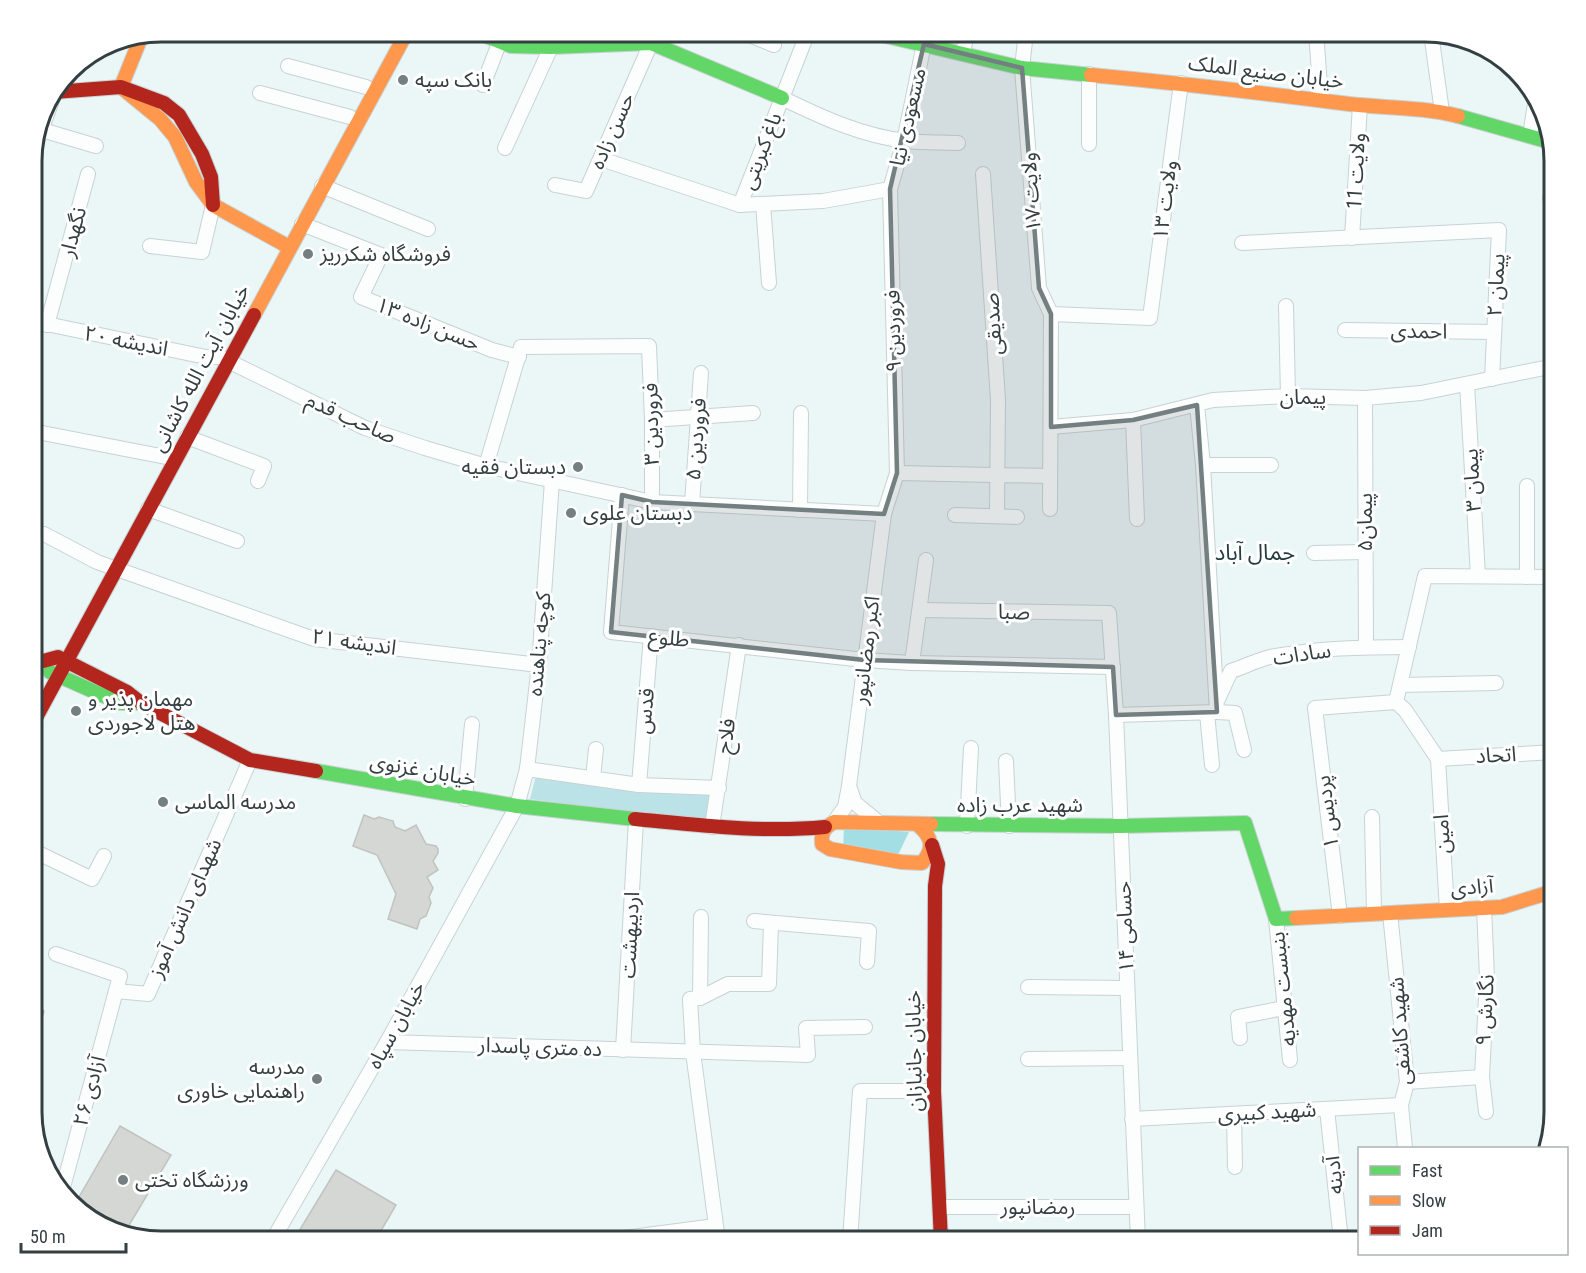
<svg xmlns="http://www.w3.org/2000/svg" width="1586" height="1273" viewBox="0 0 1586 1273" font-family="'Roboto Condensed','Noto Sans Arabic',sans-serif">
<rect width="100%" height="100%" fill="#ebf6f7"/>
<polygon fill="#bbe2e7" points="536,775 639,792 711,793 705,823 530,799"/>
<polygon fill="#a4dee5" points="844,826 909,832 898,855 843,851"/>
<g fill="#d5d7d4" stroke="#c1c3c0" stroke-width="1.5">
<polygon points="364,815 374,819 379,817 393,821 395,827 405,831 416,825 426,844 436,846 438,849 438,853 433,861 438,870 427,877 433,888 429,897 431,903 426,916 420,919 417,929 388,919 396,894 377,855 353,846"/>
<polygon points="32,1003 44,1011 35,1044 32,1044"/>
<polygon points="120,1126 171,1155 125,1232 75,1204"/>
<polygon points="336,1170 396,1205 375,1241 293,1241"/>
</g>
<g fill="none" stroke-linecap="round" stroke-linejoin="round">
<g stroke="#c8d2d3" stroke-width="16">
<g id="street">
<polyline points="742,32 774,45"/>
<polyline points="1026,32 1022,68 1039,288 1051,314 1050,509"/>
<polyline points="1316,32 1321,99"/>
<polyline points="1431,33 1442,112"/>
<polyline points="963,53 967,32"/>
<polyline points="288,66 366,87"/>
<polyline points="1089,74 1089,144"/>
<polyline points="483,85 500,41"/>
<polyline points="260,93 350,117"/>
<path d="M782,98C821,117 862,136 906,141C923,143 940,142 958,143"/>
<polyline points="42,130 96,146"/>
<polyline points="1530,136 1536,97"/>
<polyline points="505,148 551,47"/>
<polyline points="32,156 55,92"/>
<polyline points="601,159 740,205 823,201 890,189"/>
<polyline points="983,174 998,400 997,516"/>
<polyline points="555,185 586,191 651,43"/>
<polyline points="322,186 428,229"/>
<polyline points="1550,198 1554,198"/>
<polyline points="763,204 769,283"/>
<polyline points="740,205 808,32"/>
<polyline points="302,224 381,255 361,297 492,350 519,357"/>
<polyline points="1352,238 1360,105"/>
<polyline points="1242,243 1499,230 1492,379"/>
<polyline points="150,246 202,252 213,205"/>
<polyline points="1286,306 1288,396"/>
<polyline points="1051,314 1150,318 1181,83"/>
<polyline points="32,321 206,357 220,357 365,428 425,448 486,466 652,502 884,514"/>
<polyline points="47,325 88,174"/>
<polyline points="1345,330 1494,332"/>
<polyline points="1467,384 1478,576"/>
<polyline points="1365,398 1366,647"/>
<polyline points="652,420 753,413"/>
<polyline points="1133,420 1137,519"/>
<polyline points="1051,427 1133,420 1213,400 1288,396 1365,398 1421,393 1554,366"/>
<polyline points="32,431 166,457"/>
<polyline points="187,437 264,466 258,481"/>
<polyline points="1203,465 1271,465"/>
<polyline points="486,466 521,347 649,346 652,420 652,502"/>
<polyline points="897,473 1049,476"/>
<polyline points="622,495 611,632 864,660 912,663 926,560"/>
<polyline points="692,504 701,373"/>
<polyline points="148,509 237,541"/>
<polyline points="800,510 801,413"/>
<polyline points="955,515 1017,517"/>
<polyline points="44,534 97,562 314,639 539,665"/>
<polyline points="1314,553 1365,552"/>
<polyline points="1527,577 1527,486"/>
<polyline points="920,610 1109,613 1116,715 1138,1241"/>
<polyline points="912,663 1113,667"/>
<polyline points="1400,685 1496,683"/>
<path d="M1218,699L1231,671C1244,667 1257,660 1270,657C1316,648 1363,647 1409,647"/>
<polyline points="1396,702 1425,576 1554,577"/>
<polyline points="1217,712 1235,713 1244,750"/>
<polyline points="1207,713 1212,765"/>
<polyline points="1116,715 1217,712 1203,465 1197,405"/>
<polyline points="1438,759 1447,910"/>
<polyline points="1438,759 1554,752"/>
<polyline points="1006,761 1009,826"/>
<polyline points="527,769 639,785 719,788"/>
<polyline points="593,778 596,749"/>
<polyline points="639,785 651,636"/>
<polyline points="849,786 855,803 878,822"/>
<polyline points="465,799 472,724"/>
<polyline points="1372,817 1374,914"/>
<polyline points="834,822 845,807 849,786 884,514 897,473 890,189 904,141 924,44"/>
<polyline points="967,826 971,748"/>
<polyline points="712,827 739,645"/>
<polyline points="32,850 92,879 104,856"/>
<polyline points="1484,908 1487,977 1482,1077 1486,1112"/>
<polyline points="1390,913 1407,1082 1401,1105 1405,1148"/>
<polyline points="1340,916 1315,708 1396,702 1405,710 1438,759"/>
<polyline points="1276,919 1290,1060"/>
<polyline points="754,921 869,931 867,962"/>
<polyline points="56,954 120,976 62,1191"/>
<polyline points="1028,987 1127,988"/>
<polyline points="116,991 148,994 250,760"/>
<polyline points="700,998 701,917"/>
<polyline points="1240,1038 1238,1017 1284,1008"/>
<polyline points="387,1042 808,1055 806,1028 865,1027"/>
<polyline points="623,1050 636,820"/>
<polyline points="1028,1059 1130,1058"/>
<polyline points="1407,1082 1482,1077"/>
<polyline points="1327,1109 1341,1241"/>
<polyline points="1234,1114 1235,1167"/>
<polyline points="1132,1119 1401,1105"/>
<polyline points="940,1207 1136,1207"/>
<polyline points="609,1240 715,1226"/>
<polyline points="272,1241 387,1042 517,806 527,769 539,665 552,481"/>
<polyline points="718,1241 693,1052 690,999 700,998 728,984 769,984 771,923"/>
<polyline points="850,1241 860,1091 934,1091"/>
</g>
</g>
<g stroke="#c8d2d3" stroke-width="16">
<g id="fast">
<polyline points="476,32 511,46 551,47 651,43 782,98"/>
<polyline points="869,32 1022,68 1091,75"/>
<polyline points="1458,116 1550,142"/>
<polyline points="50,672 120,703 141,703"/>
<polyline points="316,771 517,806 635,819"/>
<polyline points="931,824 1121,826 1245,823 1276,919 1296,918"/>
</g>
</g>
<g stroke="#c8d2d3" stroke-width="16">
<g id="slow">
<path d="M1091,75C1178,83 1263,93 1349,104C1385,108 1423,107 1458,116"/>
<polyline points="121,87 160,119 175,137 196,182 213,205 289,247"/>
<polyline points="121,87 142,35"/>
<polyline points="254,315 407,32"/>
<path d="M918,825C932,837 935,848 922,863L901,862L830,849L822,844C821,832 824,828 834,822L931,824"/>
<polyline points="1296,918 1502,907 1554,891"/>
</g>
</g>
<g stroke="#c8d2d3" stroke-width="16">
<g id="jam">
<polyline points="54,92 121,87 164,103 179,115 202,154 211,177 213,205"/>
<polyline points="32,664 58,657 127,692 141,703 250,760 316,771"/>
<polyline points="32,725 254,315"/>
<path d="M635,819C698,825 761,833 825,827"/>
<polyline points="932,845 938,864 935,886 934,1091 941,1241"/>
</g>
</g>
<use href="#street" stroke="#fcfefe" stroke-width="14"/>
<use href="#fast" stroke="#63d668" stroke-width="14"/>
<use href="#slow" stroke="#ff974d" stroke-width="14"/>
<use href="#jam" stroke="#b3261e" stroke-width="14"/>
</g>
<path fill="#747f81" fill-opacity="0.2" stroke="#747f81" stroke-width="4.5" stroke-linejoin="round" d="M924,44L1022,68L1039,288L1051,314V427L1133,420L1197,405L1217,712L1116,715L1113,667L864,660L611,632L622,495L652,502L884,514L897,473L890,189Z"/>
<g fill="#747f81" stroke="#fff" stroke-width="2">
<circle cx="403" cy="80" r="6"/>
<circle cx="308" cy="254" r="6"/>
<circle cx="578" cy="467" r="6"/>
<circle cx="571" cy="513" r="6"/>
<circle cx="76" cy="711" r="6"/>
<circle cx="163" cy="802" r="6"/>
<circle cx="317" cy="1079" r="6"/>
<circle cx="123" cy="1180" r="6"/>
</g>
<g text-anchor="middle" stroke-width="6" stroke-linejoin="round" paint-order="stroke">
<g font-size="21" fill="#343f41" stroke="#fff">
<text transform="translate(1266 72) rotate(7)" y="7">خیابان صنیع الملک</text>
<text transform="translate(908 117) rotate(-77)" y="7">مسعودی نیا</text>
<text transform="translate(612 131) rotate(-66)" y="7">حسن زاده</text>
<text transform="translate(761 151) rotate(-69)" y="7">باغ کبریتی</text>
<text transform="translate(1356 171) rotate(-87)" y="7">ولایت 11</text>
<text transform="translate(1031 192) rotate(-94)" y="7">ولایت ۱۷</text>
<text transform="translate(1165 200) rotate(-83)" y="7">ولایت ۱۳</text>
<text transform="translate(73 232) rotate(-75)" y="7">نگهدار</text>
<text transform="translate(1496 285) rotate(-87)" y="7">پیمان ۲</text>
<text transform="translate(428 324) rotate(22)" y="7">حسن زاده ۱۳</text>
<text transform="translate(993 324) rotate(-94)" y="7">صدیقی</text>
<text transform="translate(893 331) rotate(-91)" y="7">فروردین ۹</text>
<text transform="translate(1419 331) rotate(1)" y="7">احمدی</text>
<text transform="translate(126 341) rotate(11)" y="7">اندیشه ۲۰</text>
<text transform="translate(200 368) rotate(-62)" y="7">خیابان آیت الله کاشانی</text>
<text x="1303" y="404">پیمان</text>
<text transform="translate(351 418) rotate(24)" y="7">صاحب قدم</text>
<text transform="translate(651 424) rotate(-91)" y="7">فروردین ۳</text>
<text transform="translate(696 439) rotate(-86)" y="7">فروردین ۵</text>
<text transform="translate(1472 480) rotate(-93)" y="7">پیمان ۳</text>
<text transform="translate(1365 522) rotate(-90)" y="7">پیمان۵</text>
<text transform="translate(1014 612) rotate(1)" y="7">صبا</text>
<text transform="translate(669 638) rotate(6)" y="7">طلوع</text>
<text transform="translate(354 642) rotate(8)" y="7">اندیشه ۲۱</text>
<text transform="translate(539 644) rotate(-85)" y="7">کوچه پناهنده</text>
<text transform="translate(866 650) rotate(-83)" y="7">اکبر رمضانپور</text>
<text transform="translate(1302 654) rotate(-8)" y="7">سادات</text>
<text transform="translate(645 711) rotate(-85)" y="7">قدس</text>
<text transform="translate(726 736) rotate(-82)" y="7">فلاح</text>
<text transform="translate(1496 755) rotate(-3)" y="7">اتحاد</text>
<text transform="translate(423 770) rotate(10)" y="7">خیابان غزنوی</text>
<text x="1020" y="812">شهید عرب زاده</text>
<text transform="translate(1327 812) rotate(-97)" y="7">پردیس ۱</text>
<text transform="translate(1442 834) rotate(-93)" y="7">امین</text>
<text transform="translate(1472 887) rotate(-4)" y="7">آزادی</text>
<text transform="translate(185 908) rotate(-66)" y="7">شهدای دانش آموز</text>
<text transform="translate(1125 927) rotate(-92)" y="7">حسامی ۱۴</text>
<text transform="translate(630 935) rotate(-87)" y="7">اردیبهشت</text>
<text transform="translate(1283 989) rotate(-96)" y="7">بنبست مهدیه</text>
<text transform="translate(1485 1010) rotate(-87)" y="7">نگارش ۹</text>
<text transform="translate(396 1025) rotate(-61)" y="7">خیابان سپاه</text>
<text transform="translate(1400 1031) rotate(-94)" y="7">شهید کاشفی</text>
<text transform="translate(540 1047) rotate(2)" y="7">ده متری پاسدار</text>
<text transform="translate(914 1051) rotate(-91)" y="7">خیابان جانبازان</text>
<text transform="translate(89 1091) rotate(-75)" y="7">آزادی ۲۶</text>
<text transform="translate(1267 1112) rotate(-3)" y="7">شهید کبیری</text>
<text transform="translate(1334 1175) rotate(-96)" y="7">آدینه</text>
<text x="1038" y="1214">رمضانپور</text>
</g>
<g font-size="21" fill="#343f41" stroke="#fff" text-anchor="start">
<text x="415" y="87">بانک سپه</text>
<text x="320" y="261">فروشگاه شکرریز</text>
<text x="566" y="474" text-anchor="end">دبستان فقیه</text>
<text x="583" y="520">دبستان علوی</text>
<text x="88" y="706">مهمان پذیر و<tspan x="88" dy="24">هتل لاجوردی</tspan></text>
<text x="175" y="809">مدرسه الماسی</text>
<text x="305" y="1074" text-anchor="end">مدرسه<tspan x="305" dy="24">راهنمایی خاوری</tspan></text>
<text x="135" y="1187">ورزشگاه تختی</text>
</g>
<g font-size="22" fill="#253c3f" stroke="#fff">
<text x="1255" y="560">جمال آباد</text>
</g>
</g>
<path d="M0 0H1586V1273H0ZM161 42H1425A119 119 0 0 1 1544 161V1112A119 119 0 0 1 1425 1231H161A119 119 0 0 1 42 1112V161A119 119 0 0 1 161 42Z" fill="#fff" fill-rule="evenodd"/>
<path fill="none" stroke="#343f41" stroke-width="3" d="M161 42H1425A119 119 0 0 1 1544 161V1112A119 119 0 0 1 1425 1231H161A119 119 0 0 1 42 1112V161A119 119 0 0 1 161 42Z"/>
<rect x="1358" y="1147" width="210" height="108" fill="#ffffff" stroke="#aeb2b3" stroke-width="1.5"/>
<rect x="1370" y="1166" width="30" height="9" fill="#63d668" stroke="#aeb2b3" stroke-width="1.5"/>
<text x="1412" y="1177" font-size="18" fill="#343f41">Fast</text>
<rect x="1370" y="1196" width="30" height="9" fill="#ff974d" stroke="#aeb2b3" stroke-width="1.5"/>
<text x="1412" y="1207" font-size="18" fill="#343f41">Slow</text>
<rect x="1370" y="1226" width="30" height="9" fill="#b3261e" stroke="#aeb2b3" stroke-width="1.5"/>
<text x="1412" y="1237" font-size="18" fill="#343f41">Jam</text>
<path d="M21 1243v9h105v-9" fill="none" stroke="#343f41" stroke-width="3"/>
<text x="30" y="1243" font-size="18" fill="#343f41" stroke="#ffffff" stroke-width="4.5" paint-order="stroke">50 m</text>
</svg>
